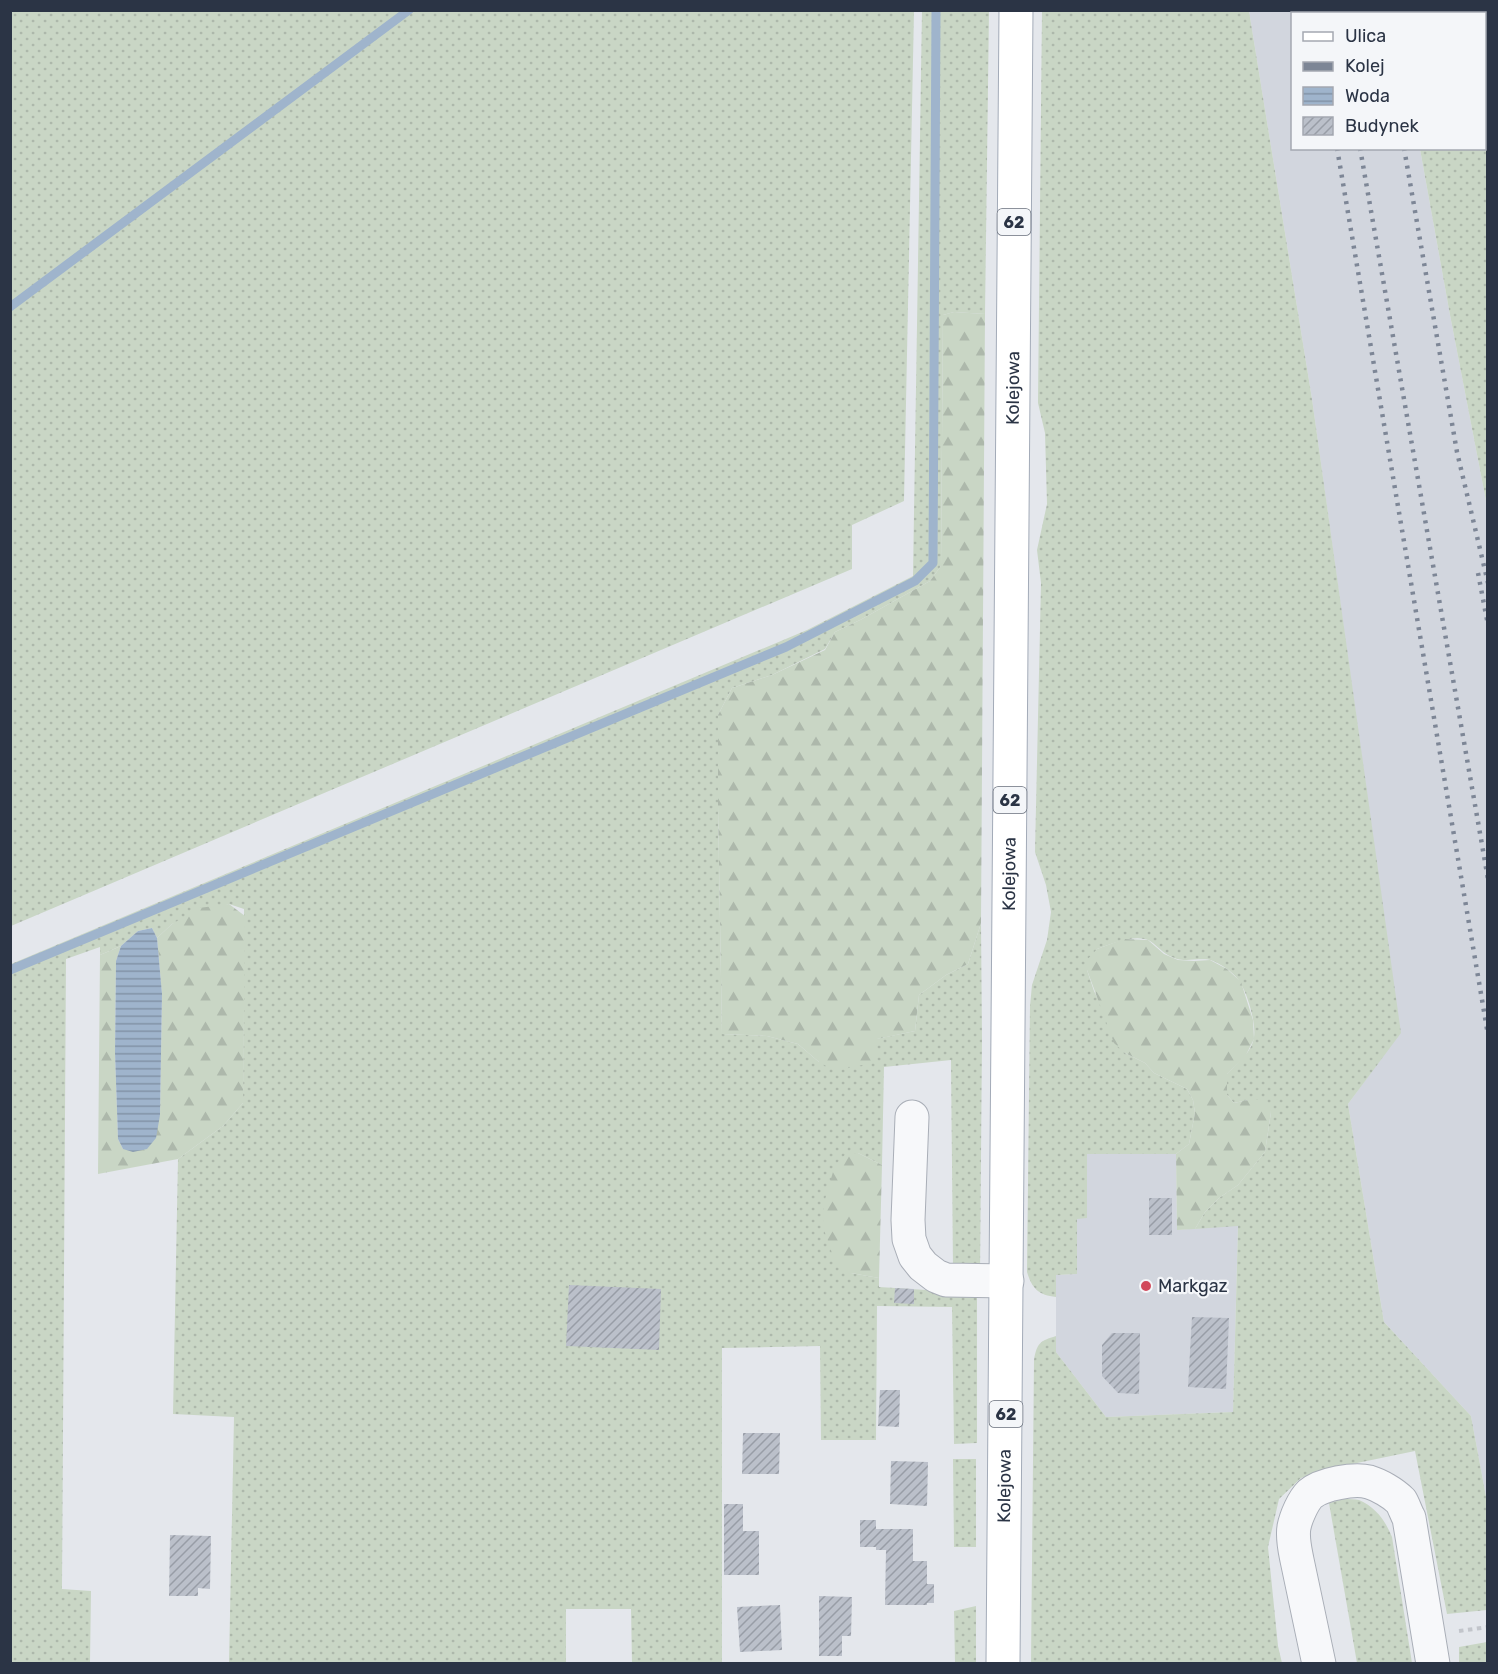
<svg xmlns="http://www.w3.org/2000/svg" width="1498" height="1674" viewBox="0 0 1498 1674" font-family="Rubik,sans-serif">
<defs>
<pattern id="grass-dots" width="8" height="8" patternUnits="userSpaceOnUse" patternTransform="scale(1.5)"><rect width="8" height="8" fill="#c9d6c5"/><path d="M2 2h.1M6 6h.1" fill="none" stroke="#adb8ab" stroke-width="1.8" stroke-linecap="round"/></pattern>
<pattern id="forest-firs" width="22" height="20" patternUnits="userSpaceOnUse" patternTransform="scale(1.5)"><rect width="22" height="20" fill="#c9d6c5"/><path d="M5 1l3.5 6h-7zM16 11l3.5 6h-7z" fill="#adb8ab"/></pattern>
<pattern id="water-rules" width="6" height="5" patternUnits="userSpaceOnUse" patternTransform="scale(1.5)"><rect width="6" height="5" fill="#9fb4cc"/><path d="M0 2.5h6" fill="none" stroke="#8293a7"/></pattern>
<pattern id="building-hatch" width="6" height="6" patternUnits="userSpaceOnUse" patternTransform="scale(1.5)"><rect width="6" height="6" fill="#bbc0ca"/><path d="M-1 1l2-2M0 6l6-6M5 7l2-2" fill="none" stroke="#989da6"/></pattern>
</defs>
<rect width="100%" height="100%" fill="#e4e7ec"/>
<g fill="#d2d6de">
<polygon points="1249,11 1395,11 1395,13 1292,14 1292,148 1420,149 1450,315 1487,506 1487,1502 1471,1416 1384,1322 1348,1104 1400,1033 1312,399"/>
<polygon points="1087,1154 1176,1154 1177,1230 1238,1225 1233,1412 1106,1417 1056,1352 1056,1275 1077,1274 1077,1218 1087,1218"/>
</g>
<g fill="url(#grass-dots)">
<polygon points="11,10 914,11 904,501 852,525 852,569 11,926"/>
<polygon points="922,11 989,11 985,314 954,312 943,315 941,566 930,581 862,619 835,632 825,649 772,675 732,688 718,715 718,806 722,1034 767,1036 798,1044 819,1062 876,1039 915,1031 919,995 946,975 968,964 981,923 982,1039 980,1276 953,1269 951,1060 884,1067 882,1165 858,1153 851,1273 879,1278 879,1287 958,1292 977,1297 977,1443 954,1444 952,1307 877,1306 876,1440 821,1440 820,1346 722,1348 722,1663 632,1663 631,1609 566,1609 566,1663 229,1663 234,1417 173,1414 178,1159 223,1126 243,1103 244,909 229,904 172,924 157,938 152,928 138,931 121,946 100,955 100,947 66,959 62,1589 91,1591 90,1663 11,1664 11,964 807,630 913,576"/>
<path d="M1042,11H1249L1312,399L1401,1033L1348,1104L1384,1322L1471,1416L1487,1502V1610L1447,1614L1415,1451L1328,1469L1301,1478L1279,1499L1268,1547L1278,1646L1282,1663H1031L1034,1360C1037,1343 1040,1341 1056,1336V1352L1106,1417L1233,1412L1238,1226L1195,1229L1205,1212L1219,1198L1238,1185L1265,1152L1271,1112L1248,1100L1234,1103L1227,1095V1074C1237,1064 1252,1052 1254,1037C1256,1023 1248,996 1241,984C1236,974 1223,965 1213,961C1203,957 1188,962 1177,959C1164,955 1160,948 1150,941C1136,933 1111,944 1097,949L1087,970L1094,991L1125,1053L1145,1063L1154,1073L1187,1089L1193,1100L1195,1113L1189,1144L1176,1154H1087V1218L1077,1219V1274L1056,1275V1297C1039,1295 1032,1289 1027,1272L1030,1006L1032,985L1047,940L1051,912L1046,885L1035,852L1041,583L1037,550L1047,504L1045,433L1038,403Z"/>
<polygon points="1395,11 1487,11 1487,506 1450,315 1420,149 1484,148 1484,14 1395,14"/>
<polygon points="953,1459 976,1459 976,1547 954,1547"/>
<path d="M1344,1499C1349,1499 1355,1499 1359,1500C1376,1507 1386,1522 1392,1537L1412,1663H1357L1329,1503Z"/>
<polygon points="976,1606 976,1663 955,1663 954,1611"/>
<polygon points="1487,1642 1487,1663 1459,1663 1459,1647"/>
</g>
<g fill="url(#forest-firs)">
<polygon points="954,312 985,314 981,923 968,964 946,975 919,995 915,1031 877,1039 876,1062 835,1071 819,1062 798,1044 767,1036 722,1034 718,806 718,715 732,688 772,675 825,650 835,632 862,619 930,581 941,566 943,315"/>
<polygon points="229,904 245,916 243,1103 223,1126 178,1159 98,1174 100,955 121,946 116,961 115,1053 118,1139 123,1149 160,1115 162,995 157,938 172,924 199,908"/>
<polygon points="1124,939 1148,940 1164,954 1178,960 1194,961 1210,960 1227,969 1241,982 1253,1020 1254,1039 1245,1057 1227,1074 1227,1095 1234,1103 1248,1100 1266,1100 1271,1112 1265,1152 1238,1185 1219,1198 1205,1212 1195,1229 1177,1230 1176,1154 1189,1144 1195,1113 1193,1100 1187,1089 1154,1073 1145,1063 1125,1053 1114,1043 1087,970 1087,960 1097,949"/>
<polygon points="858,1153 882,1165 879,1278 851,1273 835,1262 823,1227 824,1203 835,1165 845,1155"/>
</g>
<polygon fill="url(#water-rules)" points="152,928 157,938 162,994 160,1115 156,1138 147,1149 133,1152 123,1149 118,1139 115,1053 116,961 121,946 138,931"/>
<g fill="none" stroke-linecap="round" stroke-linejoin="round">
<g stroke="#9fb4cc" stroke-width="9">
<polyline points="10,307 409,10"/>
<polyline points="10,970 786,647 915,581 933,563 936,10"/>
</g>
</g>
<g fill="url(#building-hatch)">
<rect x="1149" y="1198" width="23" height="37"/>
<polygon points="569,1285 661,1289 659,1350 566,1346"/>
<polygon points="895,1288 914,1289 914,1304 894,1303"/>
<polygon points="1192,1317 1229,1318 1226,1389 1188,1387"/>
<polygon points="1112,1333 1140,1333 1139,1394 1118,1393 1102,1376 1102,1345"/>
<polygon points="880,1390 900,1390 899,1427 878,1426"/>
<polygon points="743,1433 780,1433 779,1474 742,1474"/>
<polygon points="891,1461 928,1462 927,1506 890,1504"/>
<polygon points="724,1504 743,1504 743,1531 759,1531 759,1575 724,1575"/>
<polygon points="860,1520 876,1520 876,1529 913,1529 913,1561 927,1561 927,1584 934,1584 934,1603 927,1603 927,1605 885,1605 886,1550 876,1550 876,1547 860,1547"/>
<polygon points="170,1535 211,1536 210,1589 198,1588 198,1596 169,1596"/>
<polygon points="819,1596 852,1597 851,1636 842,1636 842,1656 819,1656"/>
<polygon points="780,1605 782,1650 740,1652 737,1607"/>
</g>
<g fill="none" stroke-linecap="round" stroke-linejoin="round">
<g stroke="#a9aeb7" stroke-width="35">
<g id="minor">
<polyline points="912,1117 908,1220 909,1239 915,1256 923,1266 936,1276 946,1280 1007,1281"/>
<path d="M1319,1664L1297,1560C1295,1550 1292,1538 1294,1527C1296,1517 1303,1501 1310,1494C1322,1484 1354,1478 1369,1482C1379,1485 1393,1493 1401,1501C1404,1506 1406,1513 1409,1518L1433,1664"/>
</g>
</g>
<g stroke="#a3abb8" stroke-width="35">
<g id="major">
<path id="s1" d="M1003,1664L1016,10"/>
</g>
</g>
<polyline stroke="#c2c5cb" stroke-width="4" stroke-dasharray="4.5 4.5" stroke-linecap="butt" points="1459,1631 1488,1627"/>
<use href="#minor" stroke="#f7f8fa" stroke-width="33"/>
<use href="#major" stroke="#fff" stroke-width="33"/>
<g stroke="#7d8696" stroke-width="4.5" stroke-dasharray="3 6" stroke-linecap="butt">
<polyline points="1313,10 1314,14"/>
<polyline points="1336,10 1336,14"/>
<polyline points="1380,10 1380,14"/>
<polyline points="1337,148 1488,1035"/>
<polyline points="1360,148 1488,879"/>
<polyline points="1404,148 1457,452 1488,583"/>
<polyline points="1478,573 1488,625"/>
</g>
</g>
<circle fill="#d1495b" stroke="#f4f6f9" stroke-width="2" cx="1146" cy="1286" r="6"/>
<g text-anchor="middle" stroke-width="4.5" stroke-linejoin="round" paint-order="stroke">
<g fill="#f4f6f9" stroke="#676e7b" stroke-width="1.5">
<rect x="997.5" y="209" width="33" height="26" rx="4.5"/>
<rect x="993.5" y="787" width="33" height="26" rx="4.5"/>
<rect x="989.5" y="1401" width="33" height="26" rx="4.5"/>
</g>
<g font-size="16" font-weight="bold" fill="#2b3445">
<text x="1014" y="228">62</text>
<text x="1010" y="806">62</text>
<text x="1006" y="1420">62</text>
</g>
<g font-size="18" fill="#2b3445" stroke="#f4f6f9">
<text dy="6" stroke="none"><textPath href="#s1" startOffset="1276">Kolejowa</textPath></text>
<text dy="6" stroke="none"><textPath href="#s1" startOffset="790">Kolejowa</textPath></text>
<text dy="6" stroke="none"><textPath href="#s1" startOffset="178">Kolejowa</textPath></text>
</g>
<g font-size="18" fill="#2b3445" stroke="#f4f6f9" text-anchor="start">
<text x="1158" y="1292">Markgaz</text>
</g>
</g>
<rect width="1498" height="1674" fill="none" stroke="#2b3445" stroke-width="24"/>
<rect x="1291" y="12" width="195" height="138" fill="#f4f6f9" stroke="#a4a8b1" stroke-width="1.5"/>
<rect x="1303" y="32" width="30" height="9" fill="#ffffff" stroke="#a4a8b1" stroke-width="1.5"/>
<text x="1345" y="42" font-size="18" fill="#2b3445">Ulica</text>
<rect x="1303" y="62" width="30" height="9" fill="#7d8696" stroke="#a4a8b1" stroke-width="1.5"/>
<text x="1345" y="72" font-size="18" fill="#2b3445">Kolej</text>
<rect x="1303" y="87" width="30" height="18" fill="url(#water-rules)" stroke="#a4a8b1" stroke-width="1.5"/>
<text x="1345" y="102" font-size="18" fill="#2b3445">Woda</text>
<rect x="1303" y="117" width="30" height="18" fill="url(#building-hatch)" stroke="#a4a8b1" stroke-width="1.5"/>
<text x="1345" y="132" font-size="18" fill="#2b3445">Budynek</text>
</svg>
